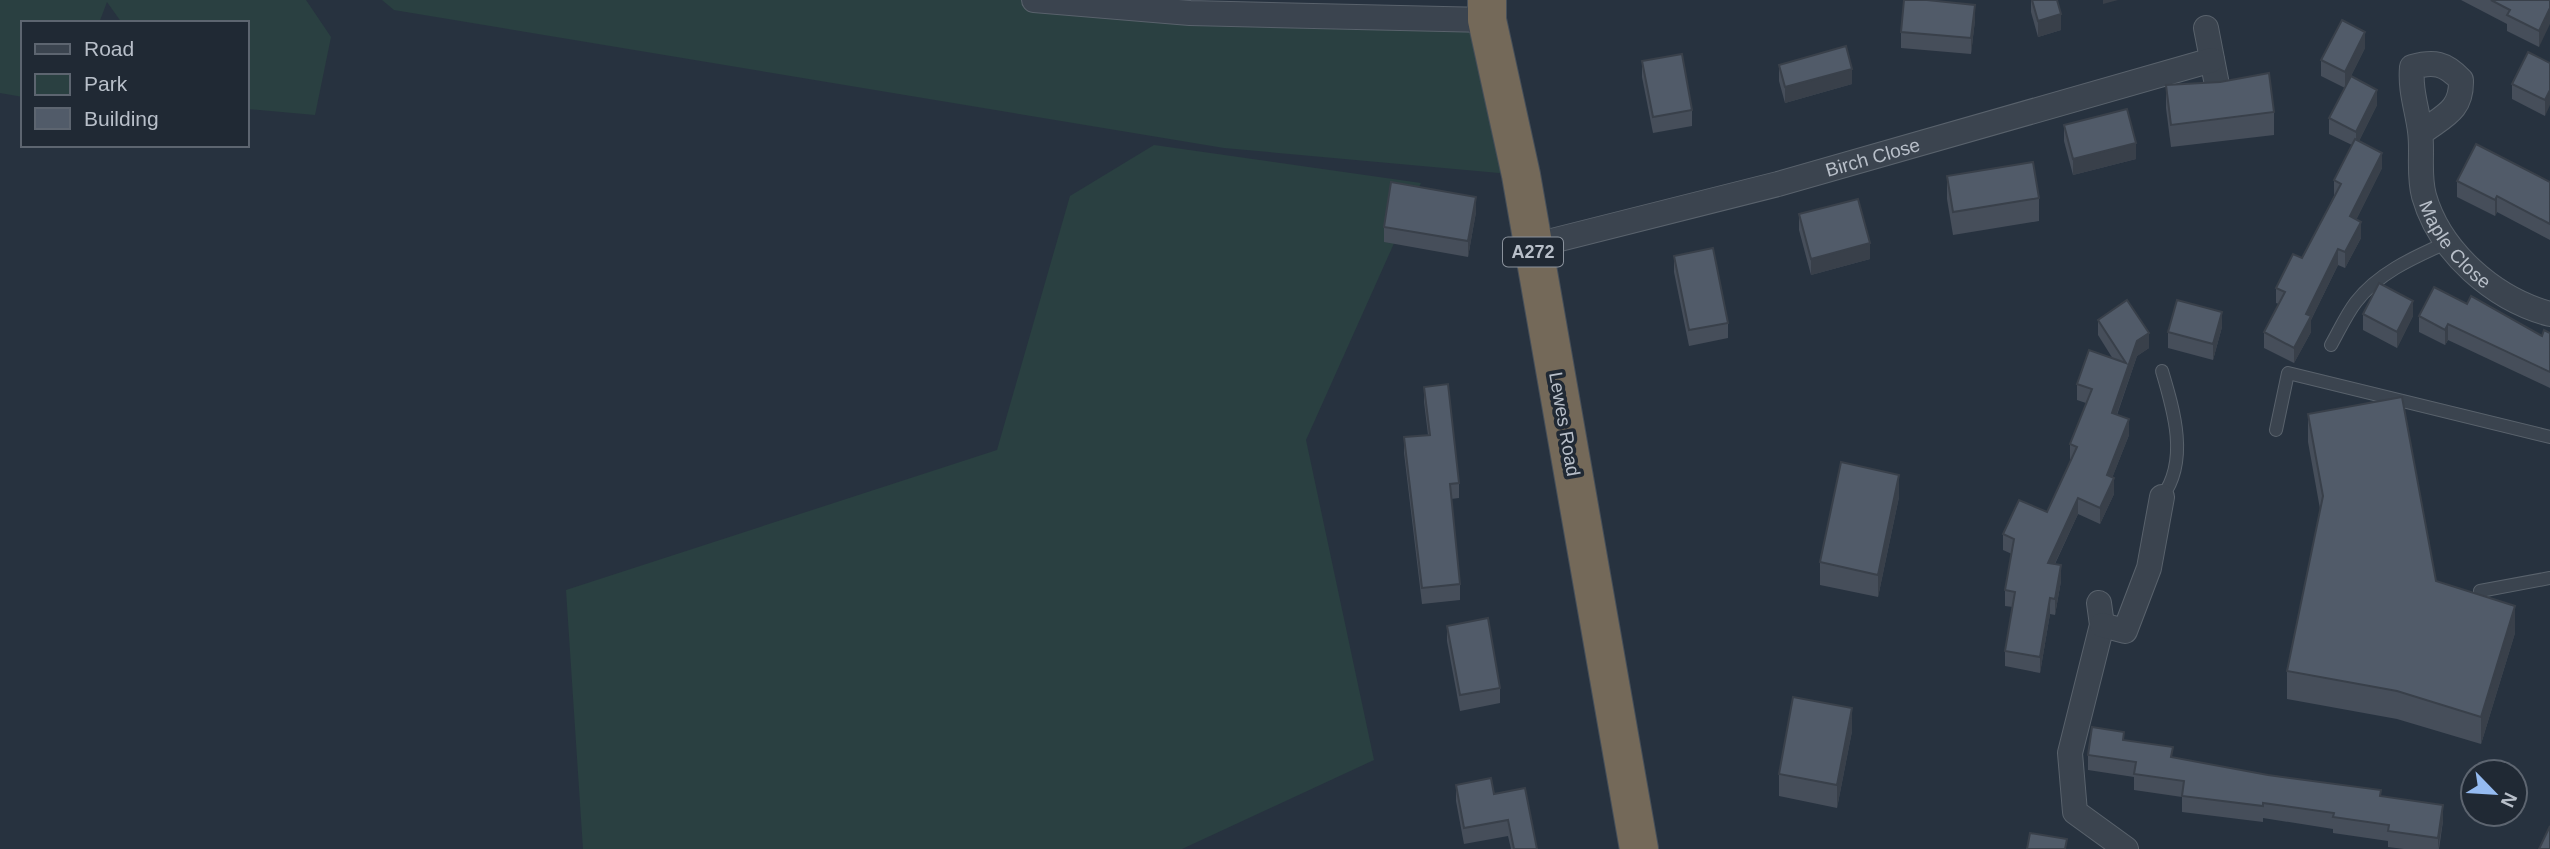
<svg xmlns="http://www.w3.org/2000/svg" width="2550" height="849" viewBox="0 0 2550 849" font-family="Arial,sans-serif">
<rect width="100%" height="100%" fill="#27323f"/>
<g fill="#2a4041">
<polygon points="0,0 306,0 331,37 315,115 247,109 247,23 122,23 107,2 99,23 23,23 23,97 0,93"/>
<polygon points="382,0 1034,0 1487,20 1521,175 1224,148 394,10"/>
<polygon points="1154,145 1421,183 1306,440 1374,760 1182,849 583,849 566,590 997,450 1070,196"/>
</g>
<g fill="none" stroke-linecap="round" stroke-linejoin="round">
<g stroke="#59626c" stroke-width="14">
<g id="lane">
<path d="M2331,345C2339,331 2346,315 2356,302C2379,272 2415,257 2448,242"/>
<polyline points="2276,430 2288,373 2550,437"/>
<path d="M2162,497C2189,461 2174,411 2162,371"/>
<polyline points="2480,591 2550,578"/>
</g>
</g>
<g stroke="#59626c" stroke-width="26">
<g id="street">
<polyline points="1034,0 1190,13 1487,20"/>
<polyline points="2206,28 2218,90"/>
<path id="s1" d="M2421,133C2443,116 2462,111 2461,80C2445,63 2434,61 2412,67C2410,91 2417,108 2420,131C2423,152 2418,174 2424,196C2440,252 2494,299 2550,314"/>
<path id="s2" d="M1532,246L1778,184L2212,60"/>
<polyline points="2099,603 2102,625 2070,753 2075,812 2126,849"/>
<polyline points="2102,625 2125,631 2149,568 2162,497"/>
</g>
</g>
<g stroke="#464f59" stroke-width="40">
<polyline id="highway" points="1487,0 1487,20 1521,175 1639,849"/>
</g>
<use href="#lane" stroke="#3b444f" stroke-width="12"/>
<use href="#street" stroke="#3b444f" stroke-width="24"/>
<use href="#highway" stroke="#746959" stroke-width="38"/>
</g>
<g fill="#464e5a">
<polygon points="2031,0 2057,0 2061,30 2038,37 2031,12"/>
<polygon points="2461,0 2550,0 2539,47 2507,31 2507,24"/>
<polygon points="1975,20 1971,54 1901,48 1901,32"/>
<polygon points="2365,48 2351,76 2377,105 2359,141 2382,168 2356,220 2361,238 2345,268 2338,265 2311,320 2311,332 2294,363 2264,348 2264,332 2279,304 2276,303 2276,288 2302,258 2334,196 2334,180 2352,145 2329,134 2329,118 2345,88 2321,76 2321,60"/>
<polygon points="1642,61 1692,110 1692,126 1653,133 1642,77"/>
<polygon points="2550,63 2545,116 2512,99 2512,84"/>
<polygon points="1779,65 1852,84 1785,103 1779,81"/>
<polygon points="2166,85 2274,112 2274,135 2171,147 2166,108"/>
<polygon points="2064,125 2136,159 2073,175 2064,141"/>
<polygon points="1947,176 2039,198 2039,221 1953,235 1947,199"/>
<polygon points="2457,181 2550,182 2550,240 2497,212 2495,216 2457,197"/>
<polygon points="1476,212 1468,257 1384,242 1384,227"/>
<polygon points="1799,214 1870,259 1811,275 1799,230"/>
<polygon points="1674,256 1728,323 1728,338 1689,346 1674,272"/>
<polygon points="2467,304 2542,336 2550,333 2550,388 2448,340 2445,345 2419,332 2419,316"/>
<polygon points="2363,314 2413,316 2397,348 2363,330"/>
<polygon points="2098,320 2149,348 2137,356 2117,415 2129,435 2112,478 2114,494 2100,524 2078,514 2055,564 2061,581 2055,615 2050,614 2040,673 2005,666 2005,651 2013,607 2005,606 2005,590 2012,554 2003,550 2003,534 2047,512 2071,460 2070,459 2070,444 2086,403 2077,400 2077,384 2113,359 2098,335"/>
<polygon points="2222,327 2213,360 2168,348 2168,332"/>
<polygon points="1424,387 1459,483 1459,498 1451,499 1460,584 1460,600 1422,604 1404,453 1404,437 1428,435 1424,402"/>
<polygon points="2308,414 2436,581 2515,633 2481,744 2397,719 2287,699 2287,671 2320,509 2308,442"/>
<polygon points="1899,497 1878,597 1820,585 1820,562"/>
<polygon points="1447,626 1500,688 1500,703 1460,711 1447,641"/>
<polygon points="1852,731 1837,808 1779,796 1779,774"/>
<polygon points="2124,740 2173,757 2381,796 2443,821 2439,849 2404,849 2388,847 2388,841 2333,833 2333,829 2263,818 2263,822 2182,812 2182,797 2134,790 2134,777 2088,770 2088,755"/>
<polygon points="1456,785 1494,794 1537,849 1511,849 1508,836 1464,844 1456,801"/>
</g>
<g fill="#39404a">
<polygon points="2103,0 2118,0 2103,4"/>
<polygon points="1975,5 1975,20 1971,54 1971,38"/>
<polygon points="2550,8 2550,24 2539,47 2539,31"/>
<polygon points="2061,14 2061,30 2038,37 2038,21"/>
<polygon points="2365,32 2365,48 2345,88 2345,72"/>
<polygon points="1852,69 1852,84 1785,103 1785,87"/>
<polygon points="2377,90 2377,105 2356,147 2356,132"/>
<polygon points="2550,90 2550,105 2545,116 2545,100"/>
<polygon points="2136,143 2136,159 2073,175 2073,159"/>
<polygon points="2382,153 2382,168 2350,232 2350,216"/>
<polygon points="2497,196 2497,212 2495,216 2495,200"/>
<polygon points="1476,197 1476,212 1468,257 1468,241"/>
<polygon points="2361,222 2361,238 2345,268 2345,252"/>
<polygon points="1870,243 1870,259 1811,275 1811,259"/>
<polygon points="2338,249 2338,265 2311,320 2311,332 2294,363 2294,348 2306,314"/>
<polygon points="2413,301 2413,316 2397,348 2397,332"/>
<polygon points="2222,312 2222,327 2213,360 2213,344"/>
<polygon points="2448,324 2448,340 2445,345 2445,330"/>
<polygon points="2149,333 2149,348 2137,356 2112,428 2112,413 2137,341"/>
<polygon points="2129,419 2129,435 2107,491 2107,475"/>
<polygon points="1899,475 1899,497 1878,597 1878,575"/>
<polygon points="2114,478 2114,494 2100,524 2100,508"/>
<polygon points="2078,498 2078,514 2048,578 2048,563"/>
<polygon points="2061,565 2061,581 2055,615 2055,599"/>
<polygon points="2050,598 2050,614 2040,673 2040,657"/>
<polygon points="2515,606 2515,633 2481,744 2481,717"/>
<polygon points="1852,708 1852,731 1837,808 1837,785"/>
<polygon points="2443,805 2443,821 2438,849 2438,838"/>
</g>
<g fill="#515b69" stroke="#39404a" stroke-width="2">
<polygon points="1904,0 1927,0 1975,5 1971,38 1901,32"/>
<polygon points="2032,0 2057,0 2061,14 2038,21"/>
<polygon points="2491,0 2550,0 2550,8 2539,31 2507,15 2510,10"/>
<polygon points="2342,20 2365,32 2345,72 2321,60"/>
<polygon points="1846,46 1852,69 1785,87 1779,65"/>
<polygon points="2528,52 2550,63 2550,90 2545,100 2512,84"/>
<polygon points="1682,54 1692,110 1653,117 1642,61"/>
<polygon points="2269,73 2274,112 2171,125 2166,85 2220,82"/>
<polygon points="2351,76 2377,90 2356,132 2329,118"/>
<polygon points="2127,109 2136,143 2073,159 2064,125"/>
<polygon points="2355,139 2382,153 2350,216 2361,222 2345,252 2338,249 2306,314 2311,316 2294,348 2264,332 2285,292 2276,288 2293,254 2302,258 2341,184 2334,180"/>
<polygon points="2476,144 2550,182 2550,224 2497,196 2495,200 2457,181"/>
<polygon points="2033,162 2039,198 1953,212 1947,176"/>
<polygon points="1391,182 1476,197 1468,241 1384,227"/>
<polygon points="1858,199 1870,243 1811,259 1799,214"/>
<polygon points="1713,248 1728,323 1689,330 1674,256"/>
<polygon points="2379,283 2413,301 2397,332 2363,314"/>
<polygon points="2434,287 2467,304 2471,296 2542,336 2544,330 2550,333 2550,372 2448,324 2445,330 2419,316"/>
<polygon points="2127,300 2149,333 2137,341 2112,413 2129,419 2107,475 2114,478 2100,508 2078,498 2048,563 2061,565 2055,599 2050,598 2040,657 2005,651 2015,592 2005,590 2014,539 2003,534 2019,500 2047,512 2077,447 2070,444 2092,389 2077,384 2089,350 2126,363 2098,320"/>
<polygon points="2177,300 2222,312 2213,344 2168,332"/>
<polygon points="1448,384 1459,483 1450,484 1460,584 1422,588 1404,437 1430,435 1424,387"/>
<polygon points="2402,397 2436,581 2515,606 2481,717 2397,691 2287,671 2323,496 2308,414"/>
<polygon points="1841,462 1899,475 1878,575 1820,562"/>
<polygon points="1488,618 1500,688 1460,695 1447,626"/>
<polygon points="1793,697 1852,708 1837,785 1779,774"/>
<polygon points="2092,727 2124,732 2123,740 2173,747 2171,757 2268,775 2381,790 2380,796 2443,805 2438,838 2388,831 2389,825 2333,817 2334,813 2263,803 2263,806 2182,796 2184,781 2134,774 2136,762 2088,755"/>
<polygon points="1491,778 1494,794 1525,788 1537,849 1514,849 1508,820 1464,828 1456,785"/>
<polygon points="2550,826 2550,849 2539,849"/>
<polygon points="2030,833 2067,839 2065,849 2027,849"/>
</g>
<g text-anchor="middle" stroke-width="7" stroke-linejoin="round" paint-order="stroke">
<rect fill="#202934" stroke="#8a929c" stroke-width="2" x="1503" y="237.5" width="60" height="29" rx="5"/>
<g font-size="18" font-weight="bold" fill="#b8bfc9">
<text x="1533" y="258">A272</text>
</g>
<g font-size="19" fill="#b8bfc9" stroke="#202934">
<text dy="7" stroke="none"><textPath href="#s2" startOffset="352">Birch Close</textPath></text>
<text dy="7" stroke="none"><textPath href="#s1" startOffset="313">Maple Close</textPath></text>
<text transform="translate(1565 424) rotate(80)" y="7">Lewes Road</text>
</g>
</g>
<rect x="21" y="21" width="228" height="126" fill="#202934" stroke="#5d6570" stroke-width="2"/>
<rect x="35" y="44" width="35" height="10" fill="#3b444f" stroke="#5d6570" stroke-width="2"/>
<text x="84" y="56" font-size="21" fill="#b8bfc9">Road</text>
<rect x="35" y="74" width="35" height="21" fill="#2a4041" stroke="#5d6570" stroke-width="2"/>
<text x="84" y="91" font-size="21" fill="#b8bfc9">Park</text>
<rect x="35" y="108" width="35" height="21" fill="#515b69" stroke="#5d6570" stroke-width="2"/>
<text x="84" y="126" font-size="21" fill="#b8bfc9">Building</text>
<g transform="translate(2494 793) rotate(115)"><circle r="33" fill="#202934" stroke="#5d6570" stroke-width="2"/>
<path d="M0-5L12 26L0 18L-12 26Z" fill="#95bbf1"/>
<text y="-10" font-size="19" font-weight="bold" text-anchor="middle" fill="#b8bfc9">N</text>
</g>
</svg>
